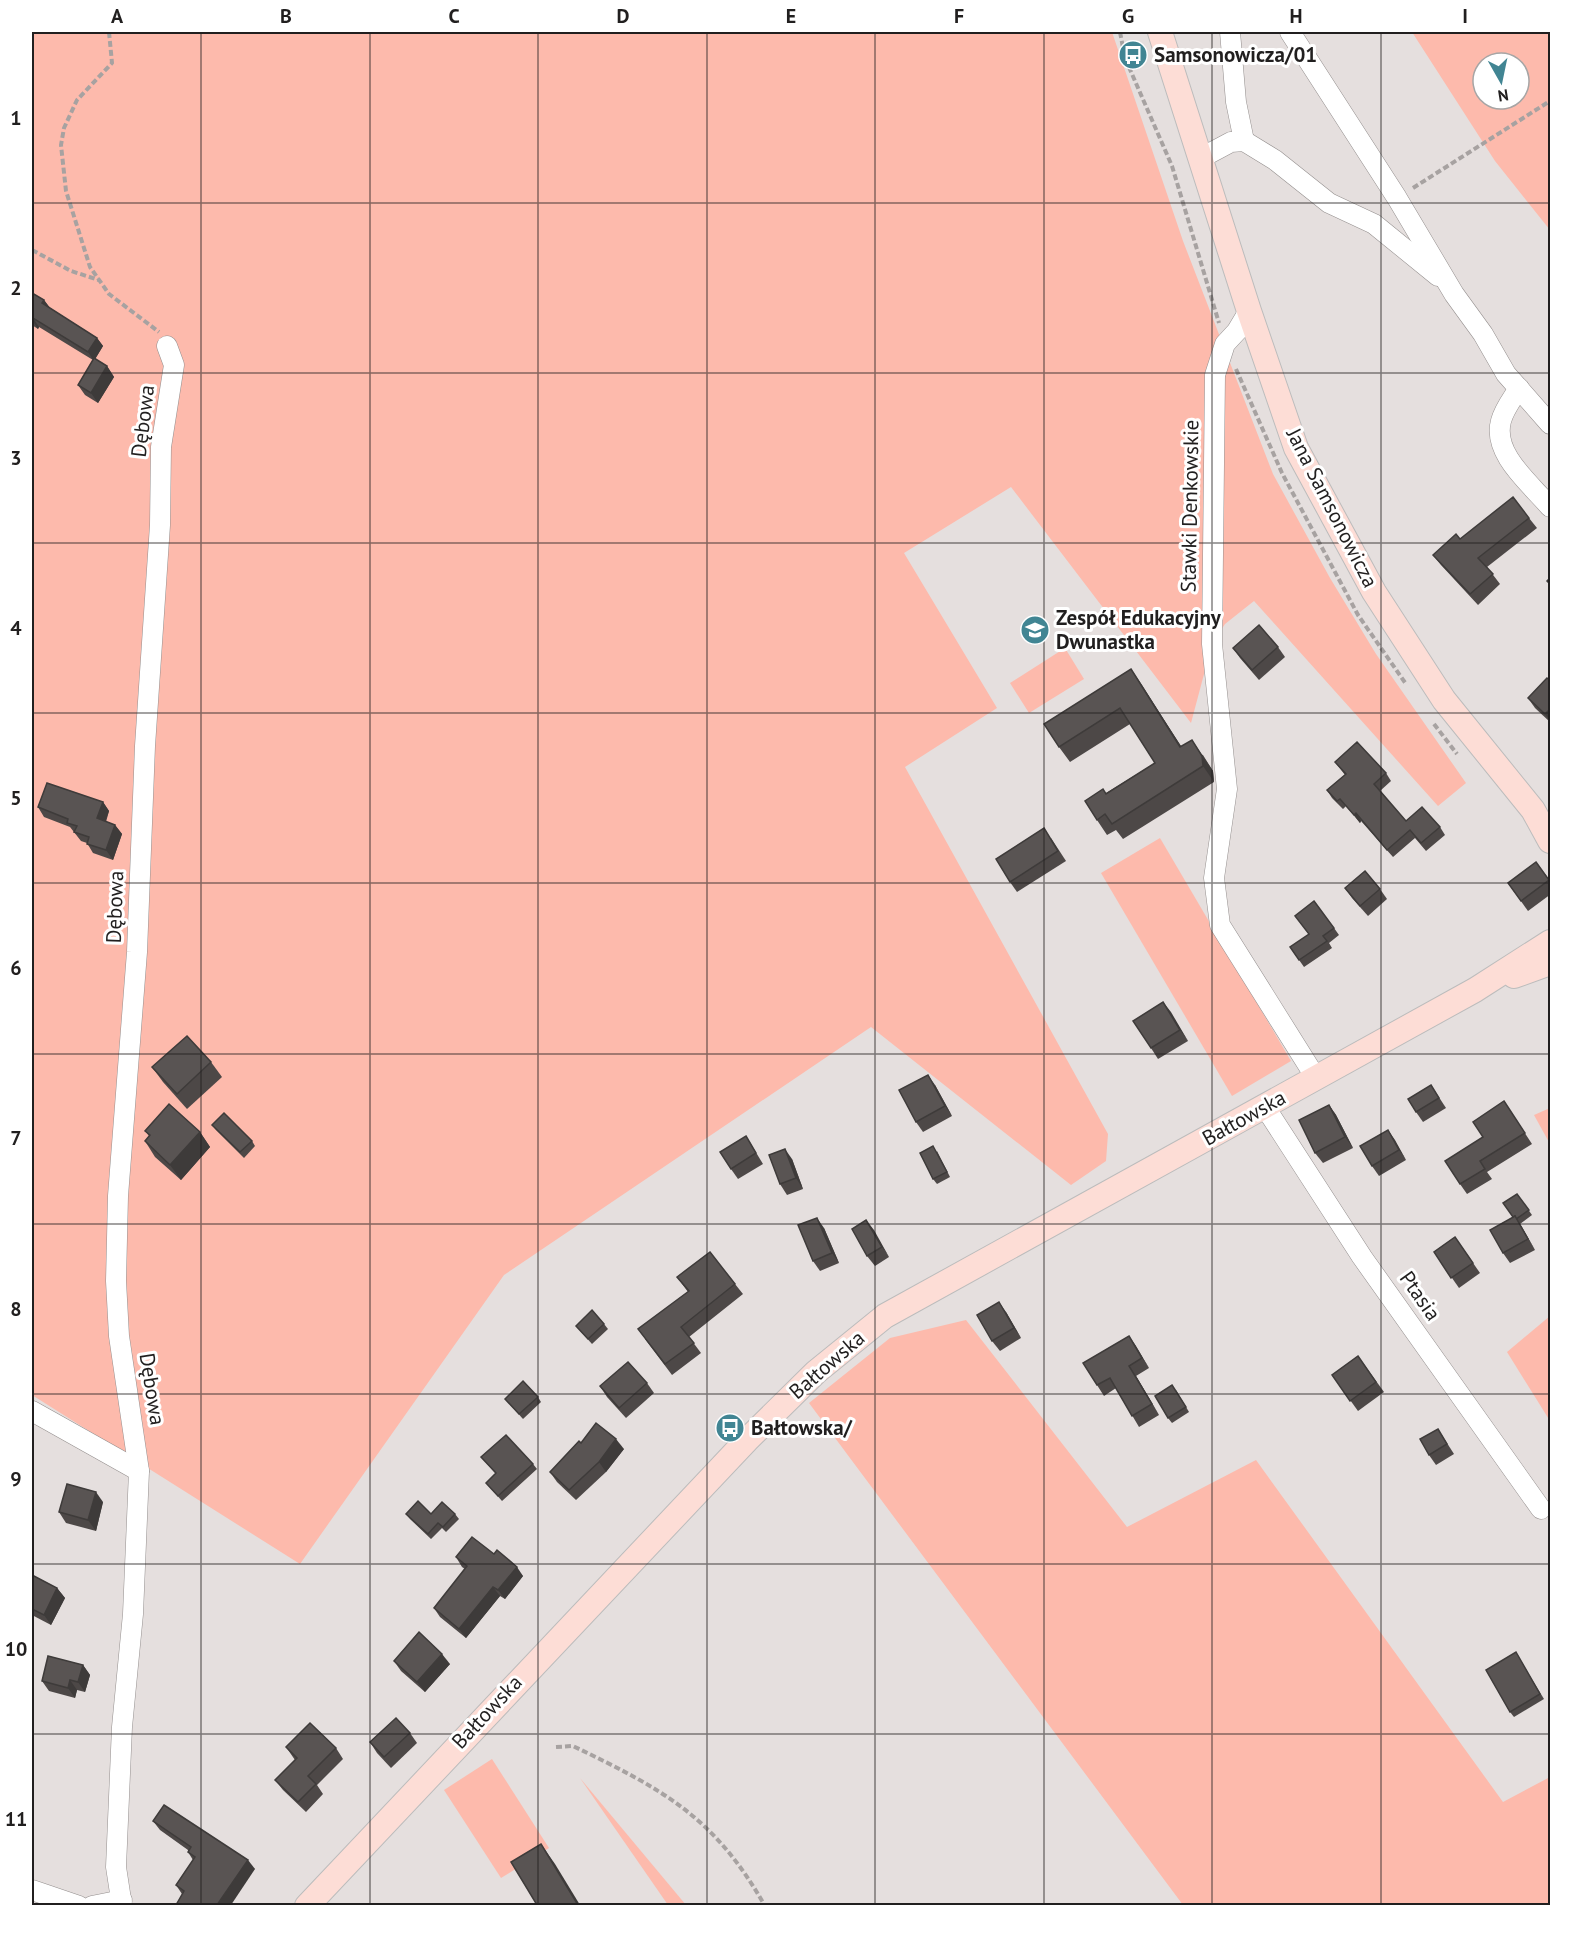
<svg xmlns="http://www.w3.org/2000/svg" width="1582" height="1937" viewBox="0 0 1582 1937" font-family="'PT Sans',sans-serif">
<rect width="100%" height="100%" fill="#e5dfde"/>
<g fill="#fdbaac" fill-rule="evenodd">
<polygon points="32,32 1112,32 1183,241 1273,474 1330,578 1376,654 1466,783 1438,806 1254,601 1225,624 1212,644 1191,723 1011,487 904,553 997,708 905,767 1108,1134 1106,1161 1071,1185 871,1027 504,1275 300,1564 32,1395"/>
<path d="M1412,32H1550V230L1495,161ZM1483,63H1519V99H1483Z"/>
<polygon points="1065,648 1084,679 1029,713 1010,683"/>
<polygon points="1160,838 1291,1061 1232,1096 1101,873"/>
<polygon points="1550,1108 1550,1144 1534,1115"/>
<polygon points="1550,1316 1550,1421 1507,1352"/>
<polygon points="966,1320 1127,1527 1256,1460 1503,1802 1550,1777 1550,1905 1183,1905 809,1403 890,1338"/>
<polygon points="492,1759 549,1848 501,1878 444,1790"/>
<polygon points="580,1778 686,1905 668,1905"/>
</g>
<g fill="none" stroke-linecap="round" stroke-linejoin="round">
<g stroke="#948f8e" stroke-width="21">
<g id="minor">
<polyline points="1290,32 1397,198 1454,294 1483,334 1506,374 1550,424"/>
<polyline points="1244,141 1275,160 1329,203 1374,224 1438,276"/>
<polyline points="1201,158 1231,142 1244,141 1236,102 1230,32"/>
<polyline points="1249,311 1237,331 1225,344 1215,375 1212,644 1227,789 1214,878 1220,925 1316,1078"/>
<path d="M1519,388C1513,398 1504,409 1501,421C1492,454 1531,484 1550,507"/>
<polyline points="1265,1107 1362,1257 1541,1509"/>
<polyline points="32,1411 139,1471"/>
<polyline points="32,1890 79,1906"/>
<polyline points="92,1906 122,1900"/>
<polyline points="122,1906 116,1867 122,1727 133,1614 139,1471 119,1336 116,1281 118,1196 137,952 145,746 160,525 161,447 174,365 167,346"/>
</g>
</g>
<g stroke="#bcbcbc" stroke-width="26">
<g id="major">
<polyline points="1160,32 1249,311 1296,448 1374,592 1444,700 1533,810 1550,841"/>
<polyline points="1514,976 1550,963"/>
<polyline points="307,1906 747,1440 816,1372 885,1316 1475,990 1550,942"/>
</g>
</g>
<g stroke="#a7a2a1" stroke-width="4" stroke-dasharray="6 3" stroke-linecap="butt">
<polyline points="109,32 112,63 77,100 64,128 61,145 66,191 90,267 109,294 159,332"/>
<polyline points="1120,32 1125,58 1172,166 1219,323"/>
<polyline points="1413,188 1550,101"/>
<polyline points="32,250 71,271 99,280"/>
<polyline points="1236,369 1282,473 1358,615 1406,684"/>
<polyline points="1434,724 1457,754"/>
<path d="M556,1747L573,1746C662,1789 714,1816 765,1906"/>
</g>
<use href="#minor" stroke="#fff" stroke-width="20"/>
<use href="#major" stroke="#fdddd6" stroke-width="24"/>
</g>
<g fill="#4d4847">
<polygon points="32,293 44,300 50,308 97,338 103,346 95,359 107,366 114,377 98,403 85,395 78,385 93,360 39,327 38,329 32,325"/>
<polygon points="1529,518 1537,528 1487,567 1500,584 1478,605 1441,565 1433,555"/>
<polygon points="1278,647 1285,657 1259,680 1240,658 1233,648"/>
<polygon points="1131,669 1181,746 1203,755 1213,771 1214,782 1123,839 1116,830 1107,835 1097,820 1106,793 1155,763 1130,724 1070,762 1059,747"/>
<polygon points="1551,681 1551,723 1535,708 1528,698"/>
<polygon points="1335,762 1386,773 1391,781 1380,791 1406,821 1440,827 1445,835 1426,851 1415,838 1393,857 1361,821 1360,823 1346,806 1343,809 1332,798 1327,790 1345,775"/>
<polygon points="103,802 109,811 106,822 115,825 122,834 113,860 93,853 87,843 81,841 70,827 44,817 38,807"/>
<polygon points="1051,838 1066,861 1017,892 1010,882"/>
<polygon points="1536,862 1551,882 1551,894 1528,911 1508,883"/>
<polygon points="1345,888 1380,889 1387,899 1368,916 1352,898"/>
<polygon points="1334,928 1339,935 1329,943 1332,948 1304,967 1290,947"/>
<polygon points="1163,1002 1188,1041 1158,1059 1151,1048"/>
<polygon points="211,1062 222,1077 187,1109 163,1082 152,1067"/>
<polygon points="935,1085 952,1116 923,1132 916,1122"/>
<polygon points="1431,1085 1446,1108 1423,1122 1416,1112"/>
<polygon points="1504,1101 1532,1144 1487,1172 1492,1179 1467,1194 1460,1184 1483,1137"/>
<polygon points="1329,1105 1336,1115 1353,1148 1323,1163 1315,1153"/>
<polygon points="212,1125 252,1141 255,1146 244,1158 216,1130"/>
<polygon points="1388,1130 1406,1160 1379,1176 1372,1166"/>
<polygon points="145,1131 200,1132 210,1147 181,1180 155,1157 145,1141 149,1136"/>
<polygon points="746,1136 763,1164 738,1179 731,1169"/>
<polygon points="937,1151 950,1177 937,1184 933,1179"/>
<polygon points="792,1159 803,1189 787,1195 780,1184"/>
<polygon points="1517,1194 1532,1215 1520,1224 1535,1250 1510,1263 1503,1253 1513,1217"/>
<polygon points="866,1220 889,1257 875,1266 867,1256"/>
<polygon points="824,1228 839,1263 820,1271 813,1261"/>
<polygon points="1455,1237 1480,1273 1459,1288 1434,1252"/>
<polygon points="677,1277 735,1284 743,1294 689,1337 701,1353 672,1375 645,1339 688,1292"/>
<polygon points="1006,1312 1021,1338 1000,1351 992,1341"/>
<polygon points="604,1324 608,1329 592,1344 576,1326"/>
<polygon points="1129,1336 1149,1368 1136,1376 1159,1415 1139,1427 1116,1388 1104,1396 1097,1385"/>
<polygon points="1358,1356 1384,1392 1358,1411 1332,1375"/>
<polygon points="647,1383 654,1393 626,1418 607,1397 600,1386"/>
<polygon points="1176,1390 1189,1412 1172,1423 1168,1418"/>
<polygon points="538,1397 541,1402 523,1419 505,1399"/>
<polygon points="1438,1429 1454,1454 1436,1465 1429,1455"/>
<polygon points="581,1443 624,1449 606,1472 576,1500 557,1482 550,1472"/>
<polygon points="481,1457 533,1464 537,1469 502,1501 486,1483 496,1474"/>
<polygon points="103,1502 96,1531 66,1523 59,1512"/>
<polygon points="406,1514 455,1514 459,1519 446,1532 442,1528 431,1539 410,1519"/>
<polygon points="494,1554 523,1576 505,1599 500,1596 466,1638 440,1617 434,1608 465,1569 462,1567 456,1557"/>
<polygon points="32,1575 57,1588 65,1598 51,1625 32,1615"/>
<polygon points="1519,1658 1544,1699 1514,1717 1510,1712"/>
<polygon points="394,1661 450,1664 425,1692 401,1671"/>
<polygon points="83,1665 90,1675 85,1692 77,1690 75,1698 49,1691 42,1681"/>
<polygon points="410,1733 417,1743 391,1768 377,1753 370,1742"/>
<polygon points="286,1747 336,1748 343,1759 317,1785 323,1794 306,1812 283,1790 275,1780 295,1760"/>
<polygon points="153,1821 255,1869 182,1894 176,1885 193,1860 188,1852 188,1850 160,1830"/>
</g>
<g fill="#3e3b3a">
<polygon points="44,300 50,308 42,303"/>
<polygon points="33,318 39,327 38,329 32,320"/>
<polygon points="97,338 103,346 94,361 88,352"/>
<polygon points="107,366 114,377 98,403 91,393"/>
<polygon points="1131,669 1142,685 1191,762 1180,747"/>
<polygon points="1551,708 1551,722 1545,714"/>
<polygon points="1192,740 1213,771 1214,782 1203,766"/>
<polygon points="103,802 109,811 103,828 97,818"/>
<polygon points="1356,813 1361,821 1360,823 1354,815"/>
<polygon points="115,825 122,834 113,860 106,850"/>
<polygon points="1163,1002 1171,1012 1188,1041 1180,1030"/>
<polygon points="928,1075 935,1085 952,1116 945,1106"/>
<polygon points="1329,1105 1336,1115 1353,1148 1345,1137"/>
<polygon points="1388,1130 1395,1140 1406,1160 1399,1150"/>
<polygon points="200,1132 210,1147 181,1180 170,1165"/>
<polygon points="785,1149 792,1159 803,1189 796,1178"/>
<polygon points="1515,1216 1522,1227 1535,1250 1528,1239"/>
<polygon points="817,1218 824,1228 839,1263 832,1253"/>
<polygon points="866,1220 874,1230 889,1257 882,1247"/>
<polygon points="999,1302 1006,1312 1021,1338 1014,1328"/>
<polygon points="1129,1336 1136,1346 1149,1368 1142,1358"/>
<polygon points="1129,1366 1136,1376 1159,1415 1152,1404"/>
<polygon points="616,1439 624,1449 606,1472 599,1462"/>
<polygon points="96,1492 103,1502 96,1531 88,1520"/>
<polygon points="517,1567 523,1576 505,1599 498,1590"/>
<polygon points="493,1587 500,1596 466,1638 459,1629"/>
<polygon points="57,1588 65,1598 51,1625 44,1615"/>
<polygon points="442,1654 450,1664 425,1692 417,1682"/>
<polygon points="83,1665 90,1675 85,1692 78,1682"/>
<polygon points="70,1680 77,1690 75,1698 68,1688"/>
<polygon points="541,1844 555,1864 580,1905 578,1905"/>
<polygon points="248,1860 255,1869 231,1905 217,1905"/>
</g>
<g fill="#595453" stroke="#3e3b3a" stroke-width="1.5">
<polygon points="32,293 44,300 42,303 97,338 88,352 33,318 32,320"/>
<polygon points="94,358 107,366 91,393 78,385"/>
<polygon points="1513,497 1529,518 1478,558 1493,574 1470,594 1433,555 1456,534 1460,539"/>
<polygon points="1551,577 1551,585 1547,581"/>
<polygon points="1259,625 1278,647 1252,670 1233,648"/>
<polygon points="1131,669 1180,747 1192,740 1202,756 1203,766 1112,824 1105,814 1097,820 1085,801 1103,789 1106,794 1155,763 1120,708 1059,747 1044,724"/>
<polygon points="1547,678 1551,681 1551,708 1545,714 1528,698"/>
<polygon points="1357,742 1386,773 1374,784 1406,821 1422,807 1440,827 1421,843 1410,830 1387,850 1356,813 1354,815 1340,799 1337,801 1327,790 1346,774 1335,762"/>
<polygon points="47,783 103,802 97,818 115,825 106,850 87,844 89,837 74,832 77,826 67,823 68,819 38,807"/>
<polygon points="1044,828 1058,851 1010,882 996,859"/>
<polygon points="1536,862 1549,880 1521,901 1508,883"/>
<polygon points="1365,871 1380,889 1360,906 1345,888"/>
<polygon points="1314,901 1334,928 1323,936 1327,941 1299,960 1290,947 1309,934 1295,916"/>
<polygon points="1163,1002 1180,1030 1151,1048 1133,1021"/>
<polygon points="187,1036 211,1062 177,1094 152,1067"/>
<polygon points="928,1075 945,1106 916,1122 899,1090"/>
<polygon points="1431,1085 1439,1098 1416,1112 1408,1099"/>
<polygon points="1504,1101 1525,1133 1480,1161 1485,1169 1460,1184 1445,1161 1483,1137 1473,1122"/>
<polygon points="169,1104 200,1132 170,1165 145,1141 150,1135 145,1131"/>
<polygon points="1329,1105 1345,1137 1315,1153 1299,1120"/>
<polygon points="224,1113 252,1141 240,1152 212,1125"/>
<polygon points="1388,1130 1399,1150 1372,1166 1360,1146"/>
<polygon points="746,1136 756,1153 731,1169 720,1152"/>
<polygon points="933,1146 947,1172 933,1179 920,1153"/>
<polygon points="785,1149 796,1178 780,1184 769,1155"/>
<polygon points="1517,1194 1529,1210 1516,1219 1515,1216 1513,1217 1503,1203"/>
<polygon points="1515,1216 1528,1239 1503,1253 1490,1230"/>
<polygon points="817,1218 832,1253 813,1261 798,1225"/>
<polygon points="866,1220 882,1247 867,1256 852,1229"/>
<polygon points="1455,1237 1473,1263 1451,1278 1434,1252"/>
<polygon points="710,1252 735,1284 681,1327 694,1343 665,1364 638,1329 689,1291 677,1277"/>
<polygon points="999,1302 1014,1328 992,1341 977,1315"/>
<polygon points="592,1310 604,1324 588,1339 576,1326"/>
<polygon points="1129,1336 1142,1358 1129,1366 1152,1404 1132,1416 1110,1378 1097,1385 1083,1363"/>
<polygon points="1358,1356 1376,1382 1350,1401 1332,1375"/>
<polygon points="628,1362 647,1383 619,1408 600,1386"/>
<polygon points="523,1381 538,1397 519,1414 505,1399"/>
<polygon points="1172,1385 1186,1407 1168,1418 1155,1396"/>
<polygon points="596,1423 616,1439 599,1462 569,1490 550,1472 579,1441 581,1443"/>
<polygon points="1438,1429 1447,1444 1429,1455 1420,1439"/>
<polygon points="506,1435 533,1464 498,1496 486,1483 496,1473 481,1457"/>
<polygon points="67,1484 96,1492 88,1520 59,1512"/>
<polygon points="418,1501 431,1514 442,1502 455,1514 443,1527 438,1523 428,1534 406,1514"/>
<polygon points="472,1537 494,1554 497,1550 517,1567 498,1590 493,1587 459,1629 434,1608 467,1566 456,1557"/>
<polygon points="32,1575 57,1588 44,1615 32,1609"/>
<polygon points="419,1632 442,1654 417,1682 394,1661"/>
<polygon points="1516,1652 1540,1694 1510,1712 1486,1670"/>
<polygon points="48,1656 83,1665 78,1682 70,1680 68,1688 42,1681"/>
<polygon points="396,1718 410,1733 384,1757 370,1742"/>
<polygon points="310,1723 336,1748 308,1776 316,1784 298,1802 275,1780 297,1758 286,1747"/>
<polygon points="164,1805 248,1860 217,1905 176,1905 184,1891 176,1885 195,1857 188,1852 191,1847 153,1821"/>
<polygon points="541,1844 578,1905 537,1905 511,1862"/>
</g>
<path fill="none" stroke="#211f1f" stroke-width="1.5" stroke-opacity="0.55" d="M201,32V1906M370,32V1906M538,32V1906M707,32V1906M875,32V1906M1044,32V1906M1212,32V1906M1381,32V1906M32,203H1550M32,373H1550M32,543H1550M32,713H1550M32,883H1550M32,1054H1550M32,1224H1550M32,1394H1550M32,1564H1550M32,1734H1550"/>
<defs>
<g id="bus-disc" transform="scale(1.5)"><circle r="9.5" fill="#418593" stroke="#fff"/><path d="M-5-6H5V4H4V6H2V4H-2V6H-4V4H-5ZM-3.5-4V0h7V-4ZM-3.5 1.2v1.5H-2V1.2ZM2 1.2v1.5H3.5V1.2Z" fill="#fff"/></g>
<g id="school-disc" transform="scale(1.5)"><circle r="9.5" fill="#418593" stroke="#fff"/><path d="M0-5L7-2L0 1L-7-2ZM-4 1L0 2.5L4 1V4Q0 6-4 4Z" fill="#fff"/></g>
</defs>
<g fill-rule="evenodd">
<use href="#bus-disc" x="1133" y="55"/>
<use href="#school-disc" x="1035" y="630"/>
<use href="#bus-disc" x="730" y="1428"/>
</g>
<g text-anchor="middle" stroke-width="6" stroke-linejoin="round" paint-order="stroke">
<g font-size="21" font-weight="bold" fill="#211f1f" stroke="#fff" text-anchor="start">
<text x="1154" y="62">Samsonowicza/01</text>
<text x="1056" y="625">Zespół Edukacyjny<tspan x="1056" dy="24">Dwunastka</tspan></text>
<text x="751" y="1435">Bałtowska/</text>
</g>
<g font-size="21" fill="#211f1f" stroke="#fff">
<text transform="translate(143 421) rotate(-83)" y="7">Dębowa</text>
<text transform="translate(1190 506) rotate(-89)" y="7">Stawki Denkowskie</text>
<text transform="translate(1332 508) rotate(63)" y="7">Jana Samsonowicza</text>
<text transform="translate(115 907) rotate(-88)" y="7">Dębowa</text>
<text transform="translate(1244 1118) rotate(-29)" y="7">Bałtowska</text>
<text transform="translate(1420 1296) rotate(55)" y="7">Ptasia</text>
<text transform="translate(827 1365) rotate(-41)" y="7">Bałtowska</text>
<text transform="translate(152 1389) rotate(81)" y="7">Dębowa</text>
<text transform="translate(487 1712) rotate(-47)" y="7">Bałtowska</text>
</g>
</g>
<rect width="1582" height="1937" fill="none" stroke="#ffffff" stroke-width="66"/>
<g transform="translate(1501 81) rotate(171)"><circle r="28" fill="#ffffff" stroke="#a6a5a5" stroke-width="1.5"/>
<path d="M0-4.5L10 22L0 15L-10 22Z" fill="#418593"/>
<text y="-9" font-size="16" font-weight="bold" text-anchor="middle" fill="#211f1f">N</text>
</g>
<rect x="33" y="33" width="1516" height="1871" fill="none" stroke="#211f1f" stroke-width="2"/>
<g font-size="20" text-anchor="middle" font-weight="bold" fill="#211f1f">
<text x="117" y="23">A</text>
<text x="286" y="23">B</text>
<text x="454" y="23">C</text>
<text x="623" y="23">D</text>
<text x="791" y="23">E</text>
<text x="959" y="23">F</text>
<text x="1128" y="23">G</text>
<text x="1296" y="23">H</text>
<text x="1465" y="23">I</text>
<text x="16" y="125">1</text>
<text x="16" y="295">2</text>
<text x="16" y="465">3</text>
<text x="16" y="635">4</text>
<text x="16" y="805">5</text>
<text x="16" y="975">6</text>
<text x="16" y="1145">7</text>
<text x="16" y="1316">8</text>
<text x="16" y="1486">9</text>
<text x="16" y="1656">10</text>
<text x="16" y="1826">11</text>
</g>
</svg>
